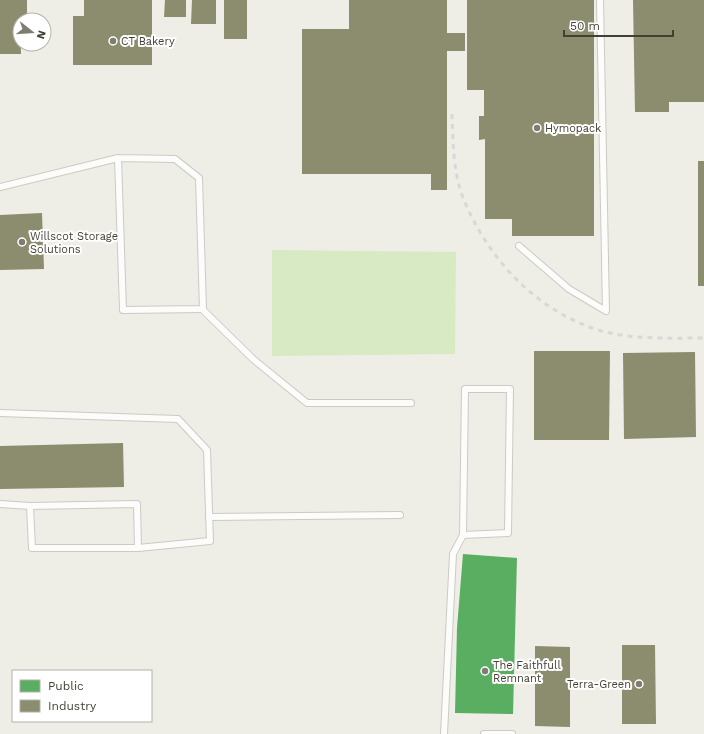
<svg xmlns="http://www.w3.org/2000/svg" width="704" height="734" viewBox="0 0 704 734" font-family="'Work Sans',sans-serif">
<rect width="100%" height="100%" fill="#eeede6"/>
<polygon fill="#d7eac4" points="272,250 456,252 455,354 272,356"/>
<polygon fill="#5aae61" points="463,554 517,558 513,714 455,713 457,628"/>
<g fill="#8c8c6e">
<polygon points="0,0 27,0 27,20 20,20 21,54 0,54"/>
<polygon points="84,0 152,0 152,65 73,65 73,16 84,16"/>
<polygon points="165,0 186,0 186,17 164,17"/>
<polygon points="192,0 216,0 216,24 191,24"/>
<rect x="224" y="0" width="23" height="39"/>
<polygon points="349,0 447,0 447,33 465,33 465,51 447,51 447,190 431,190 431,174 302,174 302,29 349,29"/>
<polygon points="467,0 594,0 594,236 512,236 512,219 485,219 485,139 479,140 479,116 484,116 484,90 467,90"/>
<polygon points="633,0 704,0 704,102 669,102 669,112 635,112"/>
<rect x="698" y="161" width="6" height="125"/>
<polygon points="42,213 44,269 0,270 0,215"/>
<polygon points="534,351 610,351 609,440 534,440"/>
<polygon points="695,352 696,437 624,439 623,353"/>
<polygon points="123,443 124,487 0,489 0,446"/>
<polygon points="622,645 655,645 656,724 622,724"/>
<polygon points="535,646 570,647 570,727 535,726"/>
</g>
<g fill="none" stroke-linecap="round" stroke-linejoin="round">
<g stroke="#cccac4" stroke-width="8">
<g id="lane">
<polyline points="0,187 118,158 175,159 199,178 203,309 123,310 118,158"/>
<polyline points="519,246 569,289 606,311 600,0"/>
<polyline points="202,309 253,359 307,403 411,403"/>
<polyline points="0,413 178,419 207,450 210,541 138,548 32,548 30,506 137,504 138,548"/>
<polyline points="0,504 30,506"/>
<polyline points="209,517 400,515"/>
<polyline points="444,734 453,554 463,535 465,389 510,389 508,533 463,535"/>
<polyline points="484,734 512,734"/>
</g>
</g>
<use href="#lane" stroke="#fcfcfb" stroke-width="6"/>
<path stroke="#d8d8d7" stroke-width="3" stroke-dasharray="5 5" stroke-linecap="butt" d="M452,114C453,141 453,170 462,195C486,257 535,310 598,330C632,340 669,338 704,338"/>
</g>
<g fill="#7f7c71" stroke="#fff" stroke-width="1.5">
<circle cx="113" cy="41" r="4"/>
<circle cx="537" cy="128" r="4"/>
<circle cx="22" cy="242" r="4"/>
<circle cx="485" cy="671" r="4"/>
<circle cx="639" cy="684" r="4"/>
</g>
<g text-anchor="middle" stroke-width="4" stroke-linejoin="round" paint-order="stroke">
<g font-size="11" fill="#433f32" stroke="#fff" text-anchor="start">
<text x="121" y="45">CT Bakery</text>
<text x="545" y="132">Hymopack</text>
<text x="30" y="240">Willscot Storage<tspan x="30" dy="13">Solutions</tspan></text>
<text x="493" y="669">The Faithfull<tspan x="493" dy="13">Remnant</tspan></text>
<text x="631" y="688" text-anchor="end">Terra-Green</text>
</g>
</g>
<rect x="12" y="670" width="140" height="52" fill="#ffffff" stroke="#b4b2ad"/>
<rect x="20" y="680" width="20" height="12" fill="#5aae61" stroke="#b4b2ad"/>
<text x="48" y="690" font-size="12" fill="#433f32">Public</text>
<rect x="20" y="700" width="20" height="12" fill="#8c8c6e" stroke="#b4b2ad"/>
<text x="48" y="710" font-size="12" fill="#433f32">Industry</text>
<g transform="translate(32 32) rotate(107)"><circle r="19" fill="#ffffff" stroke="#b4b2ad"/>
<path d="M0-3L7 15L0 10L-7 15Z" fill="#7f7c71"/>
<text y="-6" font-size="11" font-weight="bold" text-anchor="middle" fill="#433f32">N</text>
</g>
<path d="M564 30v6h109v-6" fill="none" stroke="#433f32" stroke-width="2"/>
<text x="570" y="30" font-size="12" fill="#433f32" stroke="#ffffff" stroke-width="3" paint-order="stroke">50 m</text>
</svg>
